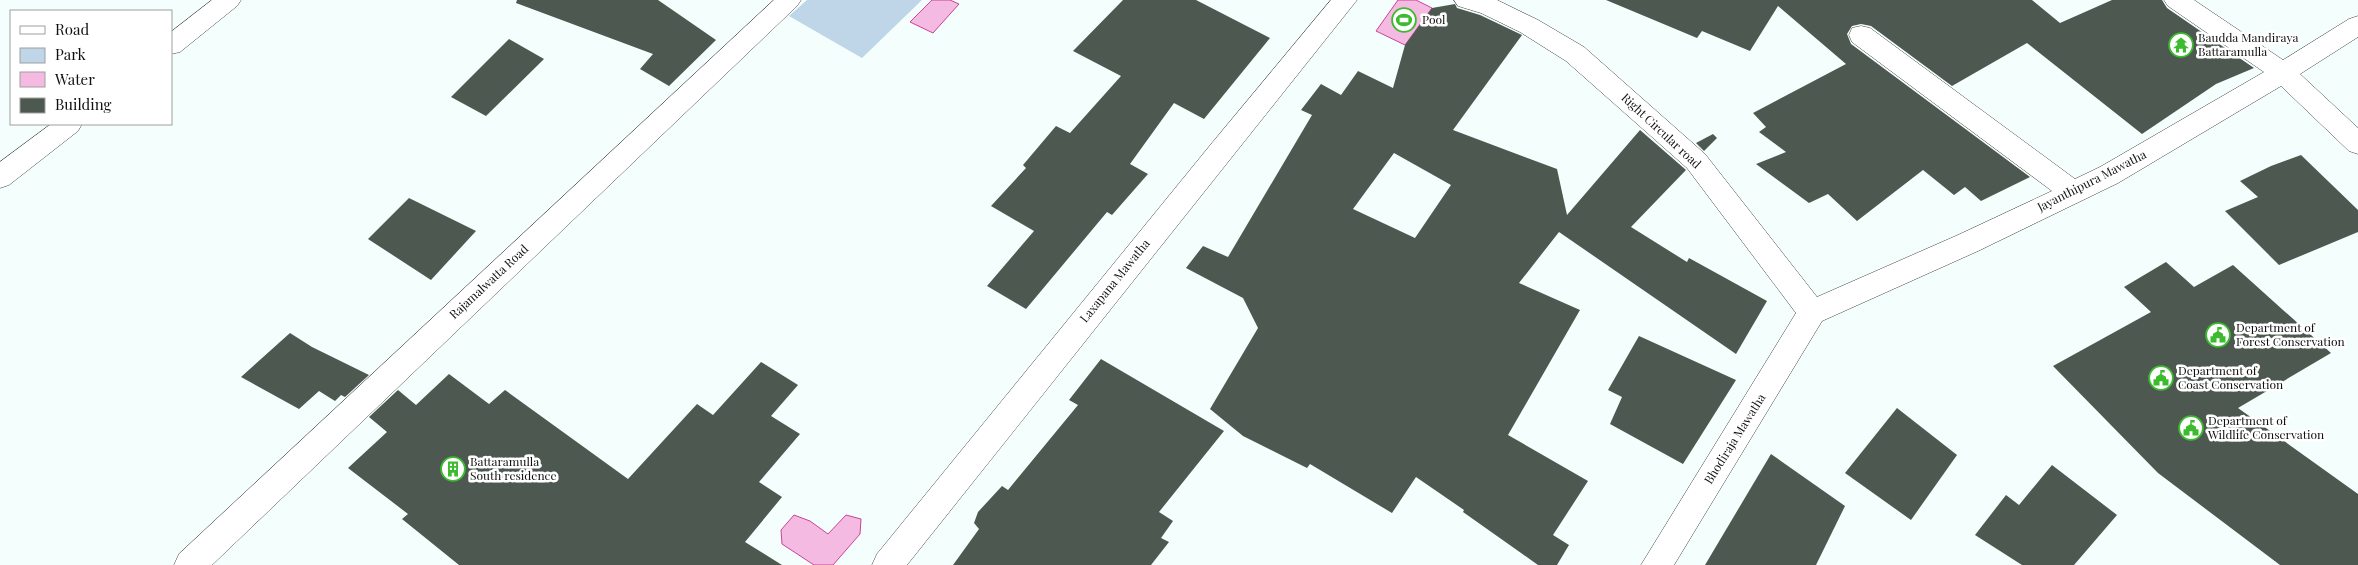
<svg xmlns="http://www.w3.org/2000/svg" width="2358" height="565" viewBox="0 0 2358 565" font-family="'Playfair Display',serif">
<rect width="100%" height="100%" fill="#f4fefc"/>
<polygon fill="#bed6e8" points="807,0 922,0 862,58 789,16"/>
<g fill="#f4bae1" stroke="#c8449a">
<polygon points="932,0 950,0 959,4 933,33 910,22"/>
<polygon points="1398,0 1416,0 1432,8 1405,45 1376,31"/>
<polygon points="794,515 810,521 828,534 846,515 861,519 860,534 833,565 814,565 782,544 781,530"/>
</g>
<g fill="#4d5851" fill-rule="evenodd">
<polygon points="517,0 658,0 716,40 669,86 640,69 653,54 516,3"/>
<polygon points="1123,0 1196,0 1270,38 1204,119 1174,103 1130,164 1148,174 1112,215 1107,212 1026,309 987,286 1034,231 991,206 1026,168 1023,165 1056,126 1070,133 1121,76 1073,51"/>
<polygon points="1606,0 2032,0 2060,23 2112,0 2162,0 2167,8 2254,68 2216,84 2142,134 2027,43 1952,86 1871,26 1861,24 1852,26 1847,34 1851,44 2030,177 1981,201 1965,187 1954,195 1923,170 1857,221 1828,194 1809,203 1756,164 1786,152 1759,132 1766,127 1753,113 1846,64 1778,6 1750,51 1702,31 1697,38"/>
<path d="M1455,4L1457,8L1480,15L1522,35L1453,130L1557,169L1567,215L1640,130L1686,170L1631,227L1687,262L1689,258L1767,301L1736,354L1559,232L1519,283L1580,310L1508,435L1588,481L1553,535L1569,545L1557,565H1538L1463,512L1464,510L1416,477L1392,513L1310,464L1307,468L1243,436L1210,409L1258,328L1243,298L1186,268L1203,246L1228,257L1312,115L1301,110L1321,84L1341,95L1358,71L1393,88L1405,45L1432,8ZM1394,153L1451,185L1415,238L1353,209Z"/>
<polygon points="509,39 544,59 486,116 451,97"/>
<polygon points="1713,134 1717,138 1704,151 1696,143"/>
<polygon points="2301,155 2358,210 2358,232 2279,265 2225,211 2258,197 2240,181 2271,166"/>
<polygon points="409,198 476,231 431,280 368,239"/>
<polygon points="2166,262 2194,287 2233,265 2331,353 2238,408 2358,494 2358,565 2280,565 2158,473 2053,366 2151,312 2124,287"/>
<polygon points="290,333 312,347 369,375 345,397 341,395 335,401 319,391 299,409 241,377"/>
<polygon points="1639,336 1736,380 1683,464 1610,424 1622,397 1608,390"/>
<polygon points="1101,359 1224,431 1159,512 1173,521 1161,538 1169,542 1151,565 953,565 979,529 974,523 978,512 1002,486 1008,490 1078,405 1069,400"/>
<polygon points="761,362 798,385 771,416 800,434 759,482 782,497 745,542 782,565 459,565 402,519 408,514 348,468 387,432 369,417 398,390 416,405 449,374 489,404 505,390 628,479 697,404 713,415"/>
<polygon points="1897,408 1957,455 1911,520 1845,473"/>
<polygon points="1771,454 1845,506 1816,565 1705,565"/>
<polygon points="2052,465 2117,515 2074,565 2022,565 1975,535 2006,495 2019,505"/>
</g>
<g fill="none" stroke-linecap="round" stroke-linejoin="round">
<g stroke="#434343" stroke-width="1">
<g id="street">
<polygon points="212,0 241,0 237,6 180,52 171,54 171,32"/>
<polygon points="774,0 801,0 797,6 212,565 174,565 179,554"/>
<polygon points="1331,0 1357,0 907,565 872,565 877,554 1212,143"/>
<polygon points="1454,0 1497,0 1538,20 1584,47 1705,154 1817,297 1958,235 2052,191 1852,42 1849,35 1852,28 1861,26 1870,28 2075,179 2100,167 2264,72 2168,6 2164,0 2194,0 2283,60 2349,19 2358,16 2358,37 2300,74 2358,128 2358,154 2349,151 2281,86 2118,183 1978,251 1822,321 1674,565 1641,565 1796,313 1687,168 1566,61 1520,32 1481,13 1458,6"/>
<polygon points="51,124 82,124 78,131 9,185 0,188 0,162"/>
</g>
</g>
<use href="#street" fill="#fff" fill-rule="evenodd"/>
</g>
<defs>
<g id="stadium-ring" transform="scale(1.25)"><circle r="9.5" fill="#fff" stroke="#3bbb2d" stroke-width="1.5"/><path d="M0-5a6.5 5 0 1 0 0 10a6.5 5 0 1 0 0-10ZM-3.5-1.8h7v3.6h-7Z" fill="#3bbb2d"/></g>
<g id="temple-ring" transform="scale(1.25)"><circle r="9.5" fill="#fff" stroke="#3bbb2d" stroke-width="1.5"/><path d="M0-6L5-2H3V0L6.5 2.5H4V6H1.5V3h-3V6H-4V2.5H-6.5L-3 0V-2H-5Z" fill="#3bbb2d"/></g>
<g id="civic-ring" transform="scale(1.25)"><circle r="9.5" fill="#fff" stroke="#3bbb2d" stroke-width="1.5"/><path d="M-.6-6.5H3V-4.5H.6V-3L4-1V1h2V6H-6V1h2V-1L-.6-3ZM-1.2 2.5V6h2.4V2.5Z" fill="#3bbb2d"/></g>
<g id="building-ring" transform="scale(1.25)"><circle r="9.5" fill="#fff" stroke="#3bbb2d" stroke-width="1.5"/><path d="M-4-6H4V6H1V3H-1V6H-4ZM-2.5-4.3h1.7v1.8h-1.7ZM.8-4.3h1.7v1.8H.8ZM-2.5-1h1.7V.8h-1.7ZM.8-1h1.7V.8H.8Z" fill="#3bbb2d"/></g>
</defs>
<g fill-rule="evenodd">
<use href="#stadium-ring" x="1404" y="20"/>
<use href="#temple-ring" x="2181" y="45"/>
<use href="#civic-ring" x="2218" y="335"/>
<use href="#civic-ring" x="2161" y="378"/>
<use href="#civic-ring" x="2191" y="428"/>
<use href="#building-ring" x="453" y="469"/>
</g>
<g text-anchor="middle" stroke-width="5" stroke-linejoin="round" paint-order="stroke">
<g font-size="12" fill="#101010" stroke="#fff" text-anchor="start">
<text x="1422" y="24">Pool</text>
<text x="2198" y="42">Baudda Mandiraya<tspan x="2198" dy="14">Battaramulla</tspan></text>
<text x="2236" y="332">Department of<tspan x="2236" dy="14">Forest Conservation</tspan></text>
<text x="2178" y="375">Department of<tspan x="2178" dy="14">Coast Conservation</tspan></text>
<text x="2208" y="425">Department of<tspan x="2208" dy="14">Wildlife Conservation</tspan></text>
<text x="470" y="466">Battaramulla<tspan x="470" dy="14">South residence</tspan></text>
</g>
<g font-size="12" fill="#101010" stroke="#fff">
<text transform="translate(1661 131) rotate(43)" y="4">Right Circular road</text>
<text transform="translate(2092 181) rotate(-27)" y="4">Jayanthipura Mawatha</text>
<text transform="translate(1115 281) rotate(-51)" y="4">Laxapana Mawatha</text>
<text transform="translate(489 282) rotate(-43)" y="4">Rajamalwatta Road</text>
<text transform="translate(1735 439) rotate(-58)" y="4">Bhodiraja Mawatha</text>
</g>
</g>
<rect x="10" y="10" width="162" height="115" fill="#ffffff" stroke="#9f9f9f"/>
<rect x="20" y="26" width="25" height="8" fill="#ffffff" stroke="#9f9f9f"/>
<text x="55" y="35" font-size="15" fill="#101010">Road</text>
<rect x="20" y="48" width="25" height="15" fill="#bed6e8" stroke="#9f9f9f"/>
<text x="55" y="60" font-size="15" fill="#101010">Park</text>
<rect x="20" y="72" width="25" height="15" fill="#f4bae1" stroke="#9f9f9f"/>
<text x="55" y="85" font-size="15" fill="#101010">Water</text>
<rect x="20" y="98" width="25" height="15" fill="#4d5851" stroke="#9f9f9f"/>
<text x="55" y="110" font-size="15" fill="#101010">Building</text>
</svg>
